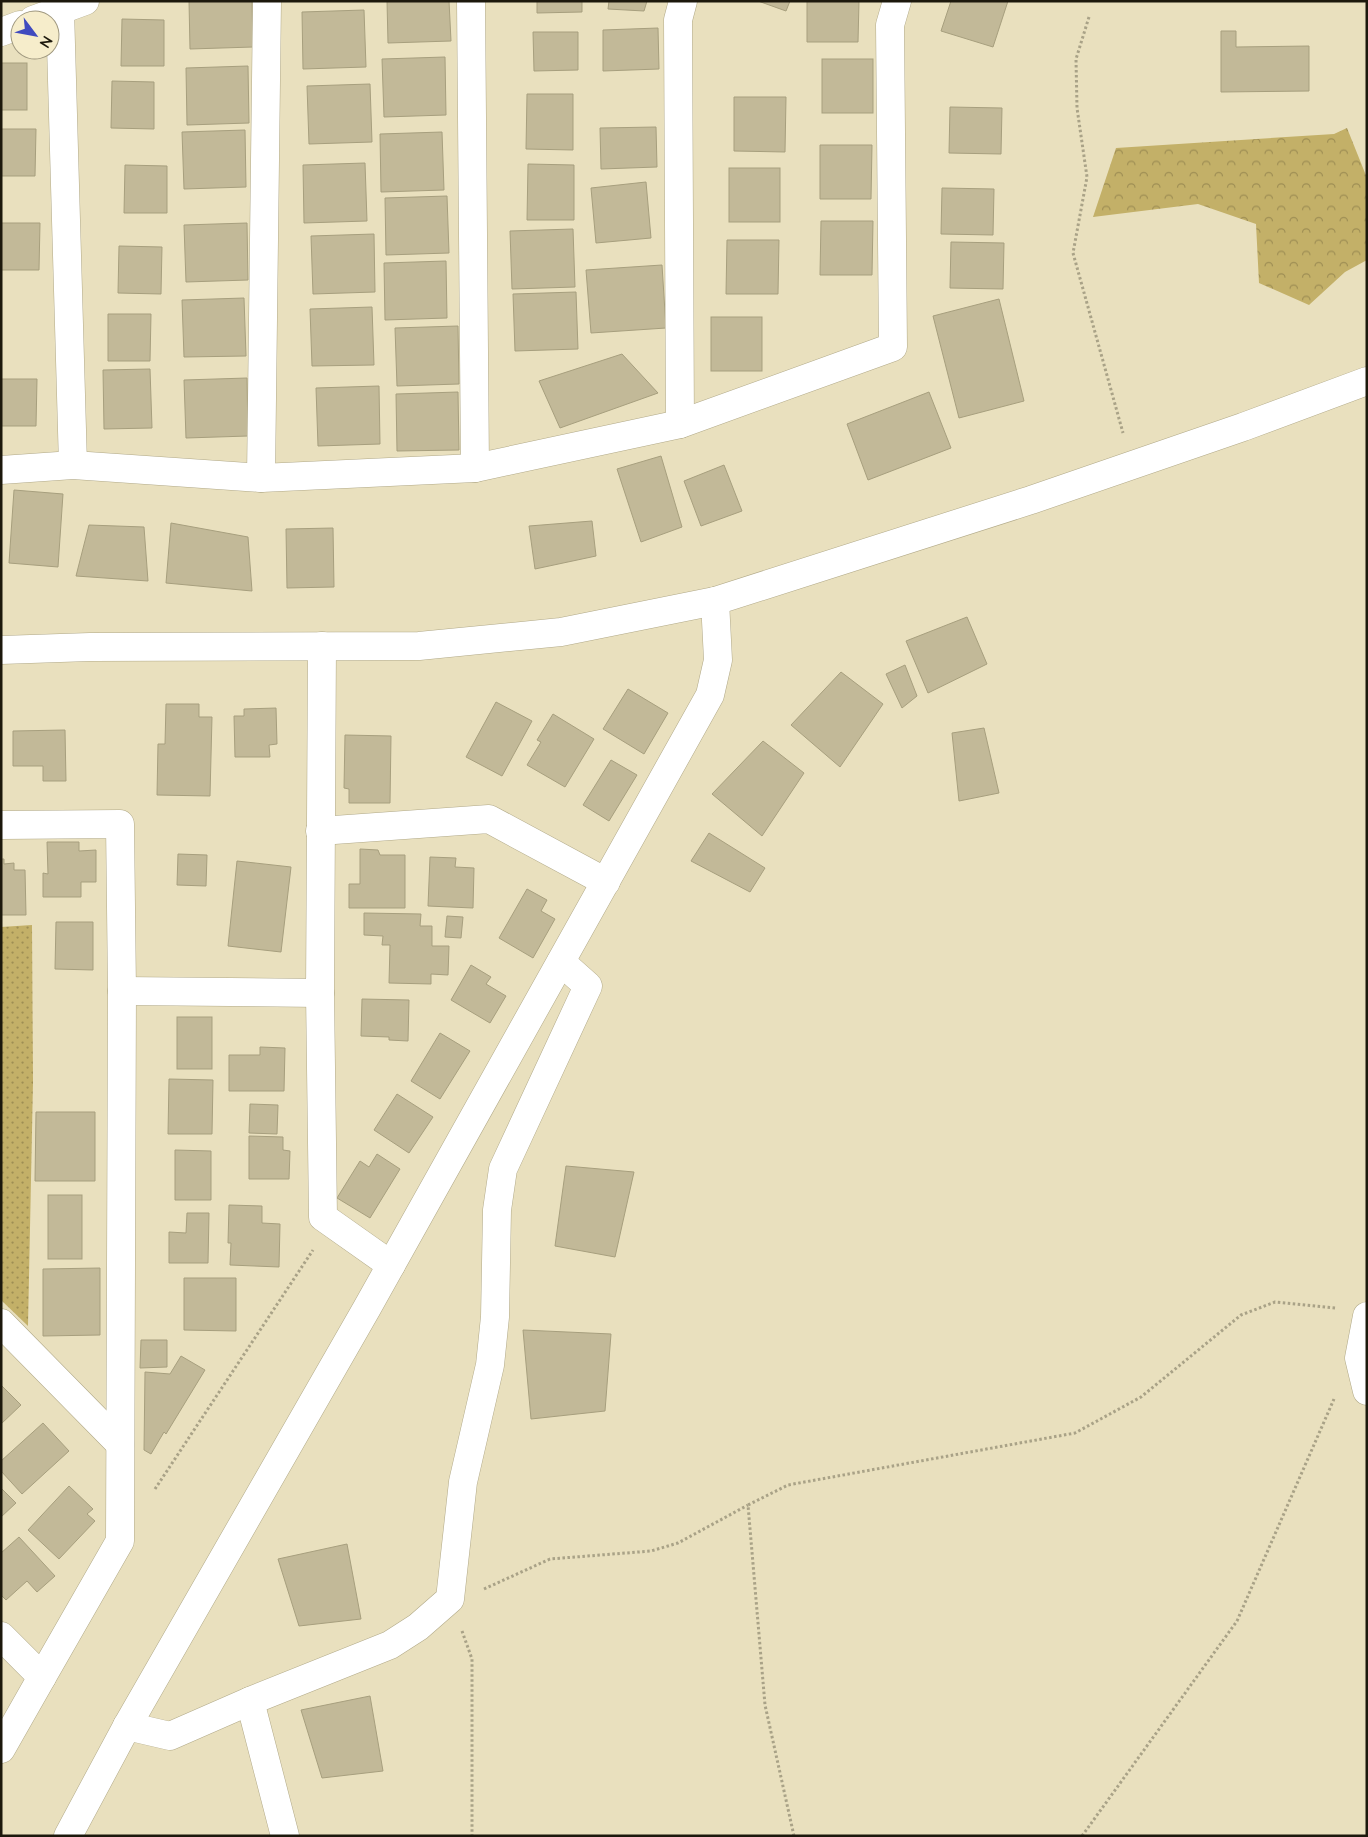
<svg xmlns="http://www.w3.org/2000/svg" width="1368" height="1837" viewBox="0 0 1368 1837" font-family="Lato,sans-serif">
<defs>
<pattern id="forest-crowns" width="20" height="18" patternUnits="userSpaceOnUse" patternTransform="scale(1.25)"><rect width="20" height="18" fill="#c3b068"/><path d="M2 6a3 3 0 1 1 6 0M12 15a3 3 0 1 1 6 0" fill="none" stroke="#9e8e54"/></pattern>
<pattern id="park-dots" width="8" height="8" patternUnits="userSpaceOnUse" patternTransform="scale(1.25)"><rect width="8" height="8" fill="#c3b068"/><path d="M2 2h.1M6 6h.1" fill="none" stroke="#9e8e54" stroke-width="1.8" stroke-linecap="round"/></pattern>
</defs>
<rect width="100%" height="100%" fill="#e9e0be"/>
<polygon fill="url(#forest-crowns)" points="1347,128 1367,178 1367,260 1345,272 1309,305 1259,283 1256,224 1198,204 1093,217 1116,148 1334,134"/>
<polygon fill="url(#park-dots)" points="32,925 33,1082 28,1326 1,1300 1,927"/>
<g fill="#c2b998" stroke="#a79f7e">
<polygon points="189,1 252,1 253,47 190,49"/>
<polygon points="387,1 449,1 451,41 388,43"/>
<polygon points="537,1 582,1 582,12 537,13"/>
<polygon points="609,1 647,1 644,11 608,9"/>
<polygon points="758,1 790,1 786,11"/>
<polygon points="807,1 859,1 858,42 807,42"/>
<polygon points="951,1 1008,1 993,47 941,31"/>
<polygon points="364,10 366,67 303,69 302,12"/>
<polygon points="122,19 164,20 164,66 121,66"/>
<polygon points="658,28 659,69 603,71 603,30"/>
<polygon points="1221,31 1236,31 1236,47 1309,46 1309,91 1221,92"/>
<polygon points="533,32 578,32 578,70 534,71"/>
<polygon points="445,57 446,115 384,117 382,59"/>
<rect x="822" y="59" width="51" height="54"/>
<rect x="1" y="63" width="26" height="47"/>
<polygon points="248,66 249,123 187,125 186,68"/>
<polygon points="112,81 154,82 154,129 111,128"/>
<polygon points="370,84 372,142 309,144 307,86"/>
<polygon points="527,94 573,94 573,150 526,149"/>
<polygon points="734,97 786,97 785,152 734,151"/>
<polygon points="950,107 1002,108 1001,154 949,153"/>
<polygon points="656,127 657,167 601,169 600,128"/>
<polygon points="1,129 36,129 35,176 1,176"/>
<polygon points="245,130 246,187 184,189 182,132"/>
<polygon points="442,132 444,190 381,192 380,134"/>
<polygon points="820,145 872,145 871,199 820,199"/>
<polygon points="365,163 367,221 304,223 303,165"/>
<polygon points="528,164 574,165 574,220 527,220"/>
<polygon points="125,165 167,166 167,213 124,213"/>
<rect x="729" y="168" width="51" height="54"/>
<polygon points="646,182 651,238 596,243 591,188"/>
<polygon points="942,188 994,189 993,235 941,234"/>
<polygon points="447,196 449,253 386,255 385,198"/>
<polygon points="821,221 873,221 872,275 820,275"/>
<polygon points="1,223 40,223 39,270 1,270"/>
<polygon points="247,223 248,280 186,282 184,225"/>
<polygon points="573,229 575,287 512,289 510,231"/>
<polygon points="374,234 375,292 313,294 311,236"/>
<polygon points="727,240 779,240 778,294 726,294"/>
<polygon points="951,242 1004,243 1003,289 950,288"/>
<polygon points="119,246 162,247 161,294 118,293"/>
<polygon points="446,261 447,318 385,320 384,263"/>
<polygon points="662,265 666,328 591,333 586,270"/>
<polygon points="576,292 578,349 515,351 513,294"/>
<polygon points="244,298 246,356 184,357 182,300"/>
<polygon points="999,299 1024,401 959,418 933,316"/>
<polygon points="372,307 374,365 312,366 310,309"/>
<polygon points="108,314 151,314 150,361 108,361"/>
<rect x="711" y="317" width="51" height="54"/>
<polygon points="458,326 459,384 397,386 395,328"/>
<polygon points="622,354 658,393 560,428 539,381"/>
<polygon points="150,369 152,428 104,429 103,370"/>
<polygon points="247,378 248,436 186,438 184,380"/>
<polygon points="1,379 37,379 36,426 1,426"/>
<polygon points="379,386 380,444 318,446 316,388"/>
<polygon points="458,392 459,450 397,451 396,394"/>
<polygon points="929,392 951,448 868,480 847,424"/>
<polygon points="661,456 682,527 641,542 617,469"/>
<polygon points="724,465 742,511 701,526 684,481"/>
<polygon points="14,490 63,494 58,567 9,563"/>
<polygon points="592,521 596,556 535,569 529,526"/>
<polygon points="171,523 248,537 252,591 166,583"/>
<polygon points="89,525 144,527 148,581 76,576"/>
<polygon points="333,528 334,587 287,588 286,529"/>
<polygon points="967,617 987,664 928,693 906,641"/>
<polygon points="905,665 917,696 902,708 886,674"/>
<polygon points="841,672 883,704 840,767 791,725"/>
<polygon points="628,689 668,713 644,754 603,729"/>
<polygon points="496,702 532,721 502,776 466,757"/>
<polygon points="166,704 199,704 199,717 212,717 210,796 157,795 158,744 165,744"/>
<polygon points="276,708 277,744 269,745 270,757 235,757 234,716 244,716 244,709"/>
<polygon points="553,714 594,739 565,787 527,765 541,742 537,740"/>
<polygon points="984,728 999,793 959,801 952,733"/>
<polygon points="65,730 66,781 43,781 43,766 13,766 13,731"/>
<polygon points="345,735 391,736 390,803 349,803 349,789 344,788"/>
<polygon points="763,741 804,773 762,836 712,794"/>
<polygon points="611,760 637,775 609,821 583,805"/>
<polygon points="709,833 765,868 750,892 691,861"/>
<polygon points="47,842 79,842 79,851 96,850 96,882 81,882 81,897 43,897 43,873 48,874"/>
<polygon points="360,849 378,850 380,855 405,855 405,908 349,908 349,884 360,884"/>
<polygon points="178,854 207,855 206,886 177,885"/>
<polygon points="430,857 456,858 455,867 474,868 473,908 428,906"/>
<polygon points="1,859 4,859 4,864 14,863 14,870 25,870 26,915 1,915"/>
<polygon points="237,861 291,867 281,952 228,946"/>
<polygon points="527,889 547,900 541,911 555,919 533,958 499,938"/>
<polygon points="364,913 421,914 420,926 432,926 432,946 449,946 448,975 431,974 431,984 389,983 390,945 382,945 383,936 364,935"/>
<polygon points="447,916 463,917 461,938 445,937"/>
<polygon points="56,922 93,922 93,970 55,969"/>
<polygon points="471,965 491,977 486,984 506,996 490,1023 451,1000"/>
<polygon points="362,999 409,1000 408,1041 389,1040 389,1037 361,1036"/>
<rect x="177" y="1017" width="35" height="52"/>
<polygon points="440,1033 470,1051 440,1099 411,1081"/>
<polygon points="260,1047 285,1048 284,1091 229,1091 229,1055 260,1055"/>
<polygon points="169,1079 213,1080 212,1134 168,1134"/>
<polygon points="397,1094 433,1117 409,1153 374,1130"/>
<polygon points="250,1104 278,1105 277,1134 249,1133"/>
<polygon points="36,1112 95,1112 95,1181 35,1181"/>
<polygon points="249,1136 283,1137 283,1150 290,1151 289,1179 249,1179"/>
<polygon points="175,1150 211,1151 211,1200 175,1200"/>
<polygon points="377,1154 400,1169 370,1218 337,1198 360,1161 369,1167"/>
<polygon points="566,1166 634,1172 615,1257 555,1246"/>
<rect x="48" y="1195" width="34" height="64"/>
<polygon points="229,1205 262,1206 262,1223 280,1224 279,1267 230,1265 231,1243 228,1243"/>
<polygon points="187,1213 209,1213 208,1263 169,1263 169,1232 186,1233"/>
<polygon points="100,1268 100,1335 43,1336 43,1269"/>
<polygon points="184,1278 236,1278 236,1331 184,1330"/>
<polygon points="523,1330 611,1334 605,1411 531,1419"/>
<polygon points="141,1340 167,1340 167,1367 140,1368"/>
<polygon points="181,1356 205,1370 166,1434 164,1432 151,1454 144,1450 145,1372 170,1374"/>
<polygon points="1,1385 21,1405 1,1424"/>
<polygon points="43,1423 69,1451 22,1494 1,1471 1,1461"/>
<polygon points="69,1486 93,1509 87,1514 95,1521 59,1559 28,1530"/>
<polygon points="1,1488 16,1503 1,1517"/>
<polygon points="19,1537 55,1576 37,1592 27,1581 6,1600 1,1595 1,1553"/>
<polygon points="347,1544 361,1619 299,1626 278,1559"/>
<polygon points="370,1696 383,1771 322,1778 301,1710"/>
</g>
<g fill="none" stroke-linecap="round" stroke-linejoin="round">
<g stroke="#b1a988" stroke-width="29">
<g id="minor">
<polyline points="471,1 475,468"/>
<polyline points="60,10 73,465"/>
<polyline points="33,20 85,1"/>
<polyline points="1,32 20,25"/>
<polyline points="680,424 678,20 683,1"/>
<polyline points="1,470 73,465 261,478 475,468 680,424 893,347 890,25 897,1"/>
<polyline points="261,478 267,1"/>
<polyline points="1,825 120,824 122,991 120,1541 42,1677"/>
<polyline points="320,831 489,819 606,882"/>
<polyline points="122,991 320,993 322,646"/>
<polyline points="320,993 323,1217 391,1265"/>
<polyline points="1367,1316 1359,1358 1367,1391"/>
<polyline points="1,1323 120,1444"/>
<polyline points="1,1636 42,1677 1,1749"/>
<polyline points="250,1701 285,1836"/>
<polyline points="127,1726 170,1736 250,1701 390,1645 418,1627 450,1599 463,1482 490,1365 495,1317 497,1210 503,1169 588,986 561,962"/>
</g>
</g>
<g stroke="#b1a988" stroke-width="29">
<g id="tertiary">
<polyline points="1,650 90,647 419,646 561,632 715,601 1031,500 1243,427 1367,381"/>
<polyline points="68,1836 127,1726 367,1308 710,695 718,660 715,601"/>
</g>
</g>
<g stroke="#a9a287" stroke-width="3" stroke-dasharray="2.5 2.5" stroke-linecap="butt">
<polyline points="1089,17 1076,59 1077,108 1087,177 1073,253 1123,433"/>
<polyline points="155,1489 313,1250"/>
<polyline points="484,1589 550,1559 651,1551 678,1543 748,1505"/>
<polyline points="462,1631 472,1659 472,1836"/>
<polyline points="794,1836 765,1705 748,1505 788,1485 1075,1433 1141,1397 1241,1315 1275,1302 1336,1308"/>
<polyline points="1082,1836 1237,1621 1334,1399"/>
</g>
<use href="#minor" stroke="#fff" stroke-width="28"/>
<use href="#tertiary" stroke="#fff" stroke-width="28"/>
</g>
<rect width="1368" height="1837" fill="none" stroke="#1c180c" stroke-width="5"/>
<g transform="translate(35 35) rotate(122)"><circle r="24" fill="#f6edcb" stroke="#9f987f"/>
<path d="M0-4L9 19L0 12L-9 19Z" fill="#404bbf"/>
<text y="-8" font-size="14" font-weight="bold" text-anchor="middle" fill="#1c180c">N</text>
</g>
</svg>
